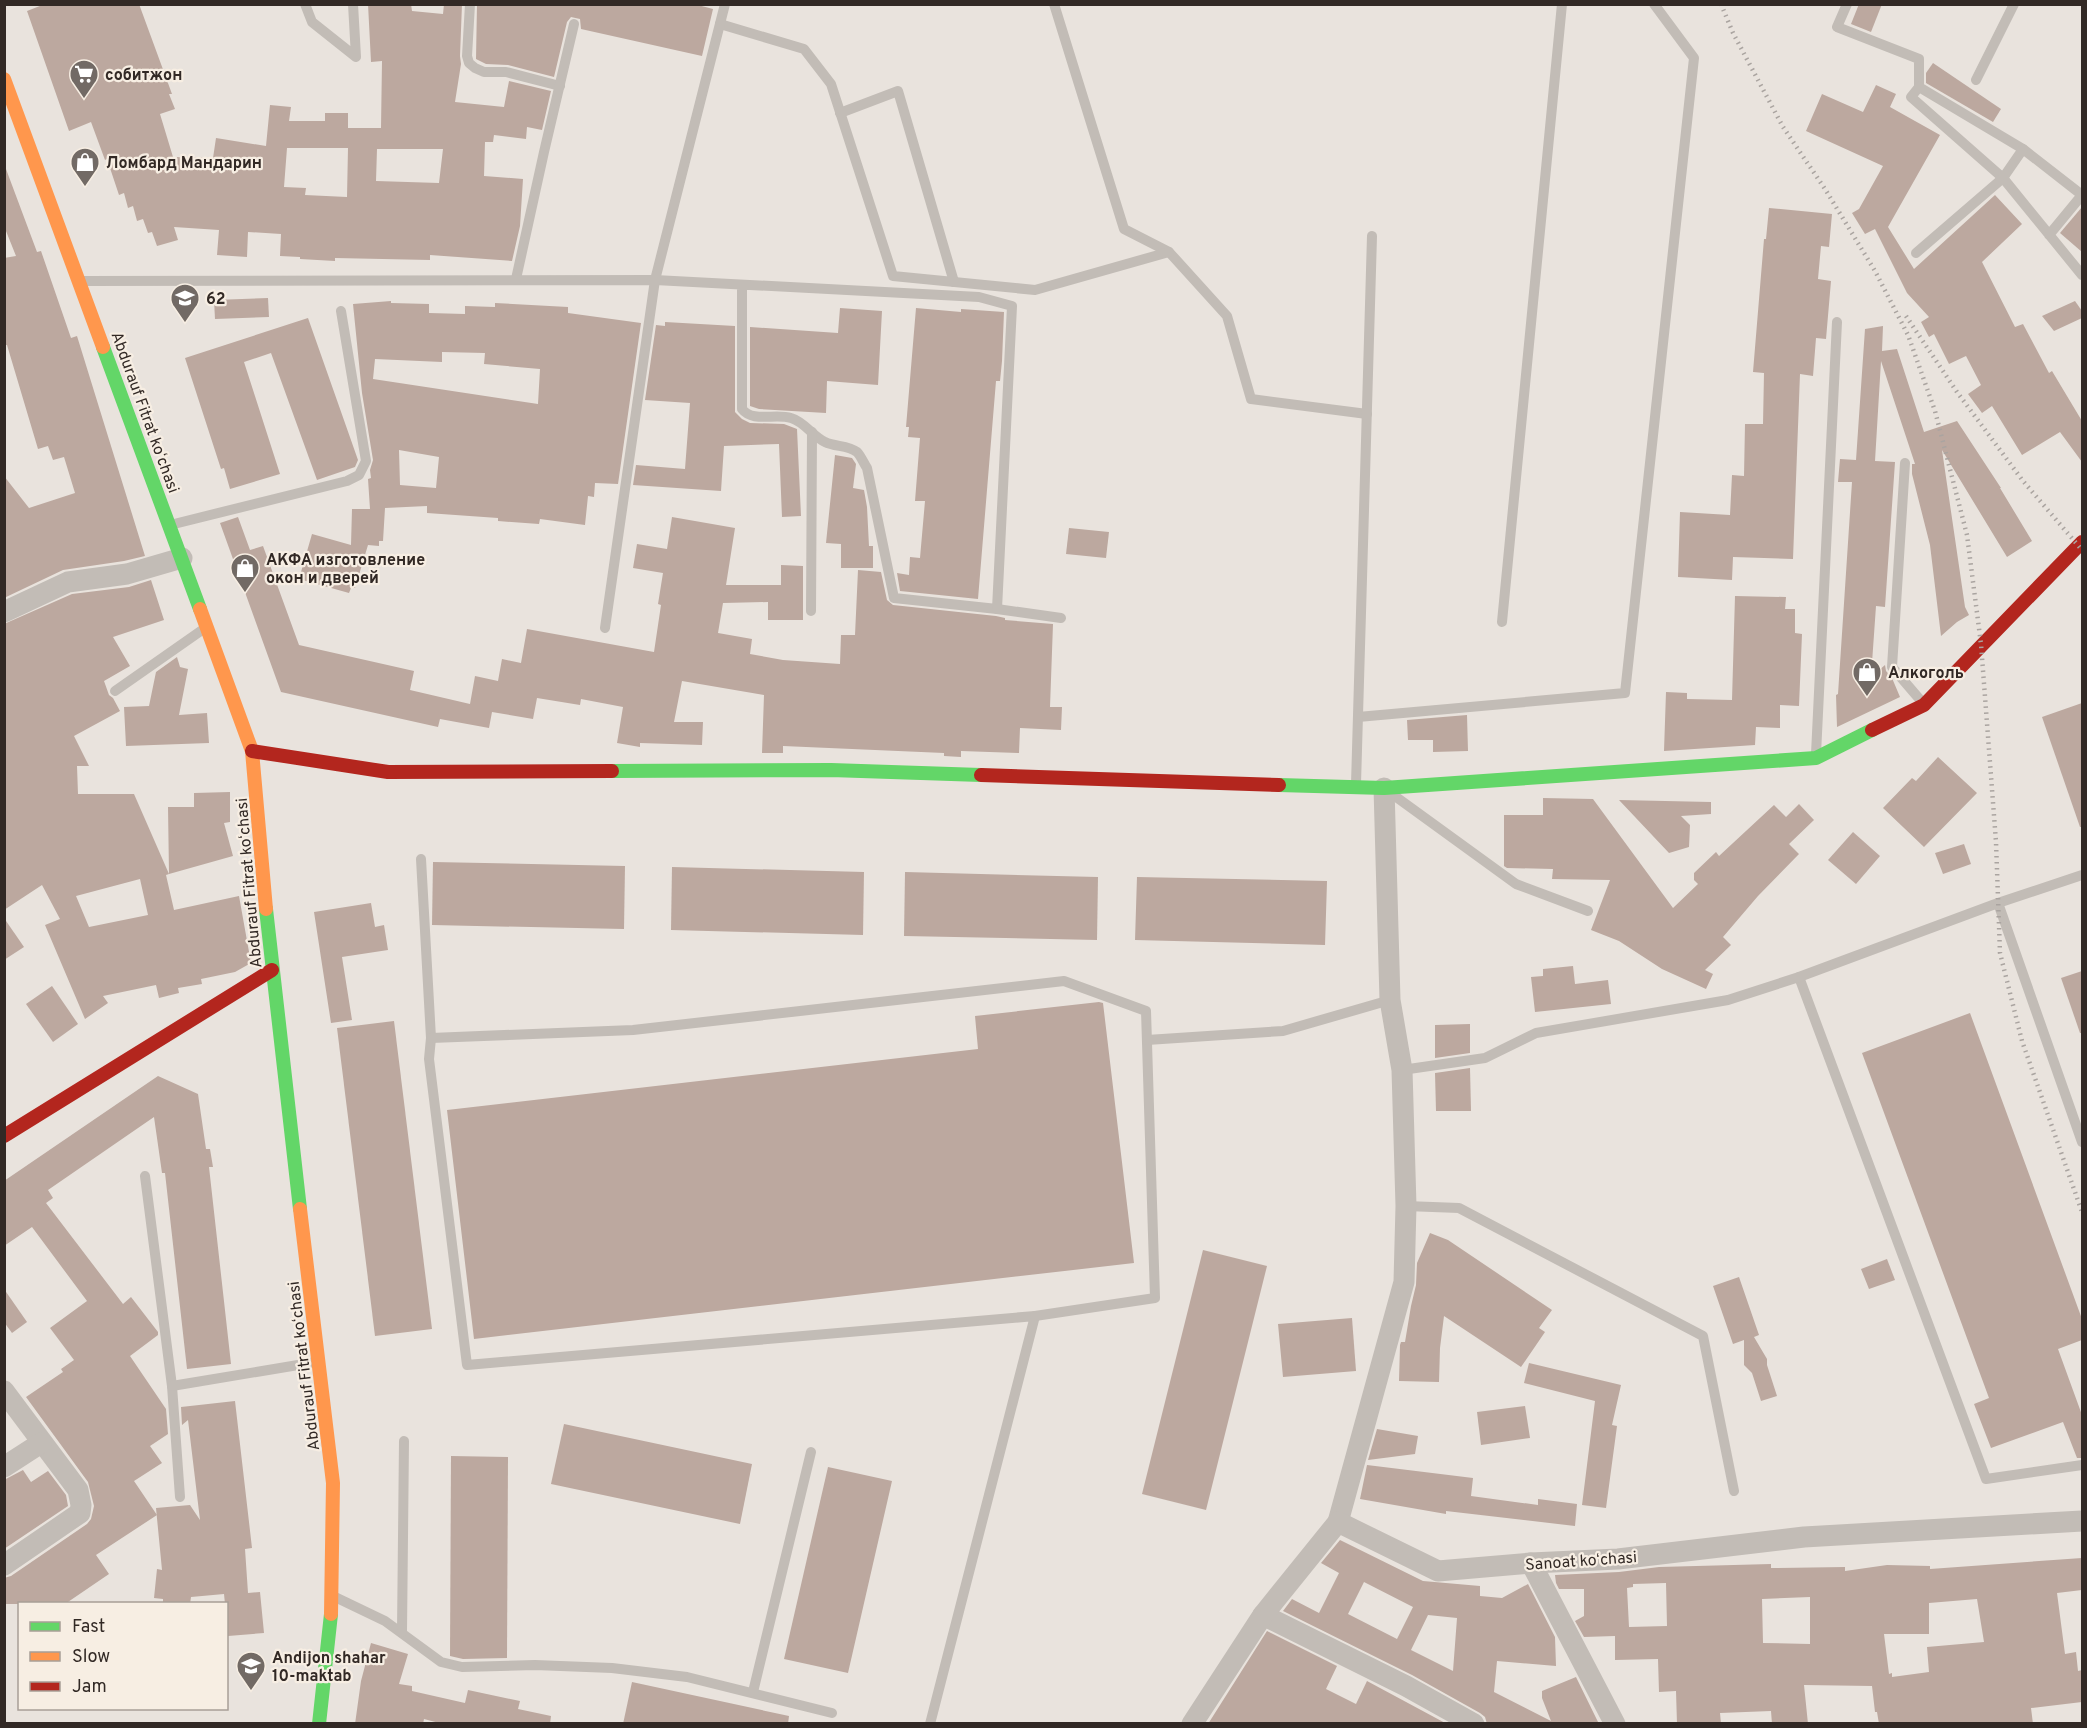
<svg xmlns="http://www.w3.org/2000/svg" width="2087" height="1728" viewBox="0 0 2087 1728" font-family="Overpass,sans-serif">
<rect width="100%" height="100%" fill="#e9e3dd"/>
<g fill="#bca89f" fill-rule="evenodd">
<path d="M45,4H139L172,94H169L175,109L160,114L173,157L213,158L216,138L266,146L270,105L291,107L289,121H325V113H348V128H381L382,61L371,62L368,4H411L412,11L443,14L444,4H462L460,56L461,64L455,102L504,107L509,81L551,91L542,130L527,127L526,139L494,135L493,142H485L484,176L523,179L520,226L512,261L430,255V260L335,258V261L300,259V257L280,256L281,234L248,232L247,257L217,255L219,230L174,227L178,240L157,246L152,232L148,233L143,219L137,221L133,206L128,208L124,193L119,195L107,159L105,160L91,122L69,131L27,11ZM287,148H348L347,197L305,195L306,188L284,187ZM377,149H443L439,183L376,181Z"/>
<polygon points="477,4 694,4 713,9 702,56 581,29 580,19 571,17 567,22 554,77 508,65 486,64 476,59"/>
<polygon points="1859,4 1882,4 1871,32 1851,24"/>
<polygon points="1933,63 2001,109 1993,122 1926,83 1926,73"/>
<polygon points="1876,85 1896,94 1890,107 1940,135 1888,227 1914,269 1995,195 2022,224 1982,262 2015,327 2023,324 2049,373 2052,371 2082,421 2082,462 2060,432 2022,455 1992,406 1982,413 1968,394 1981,385 1966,356 1949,364 1934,334 1929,337 1921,322 1929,317 1907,293 1875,229 1865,234 1852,213 1859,209 1883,166 1806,131 1822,94 1863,112"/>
<polygon points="4,169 6,169 37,252 41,251 71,338 77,336 145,556 124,561 63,570 4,598 4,476 29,508 75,493 64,457 53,460 48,446 38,449 7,345 4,345 4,258 16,256 4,226"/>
<polygon points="2082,207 2082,252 2060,233"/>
<polygon points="1769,208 1832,214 1829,247 1821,246 1818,279 1831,281 1826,339 1816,338 1813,376 1800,374 1793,559 1733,557 1732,580 1678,577 1680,512 1730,515 1732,475 1744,476 1745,424 1763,424 1764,373 1753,372 1764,239 1766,239"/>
<polygon points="268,298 269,317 215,319 214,300"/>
<path d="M391,301V303L429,304V313L465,314V306L495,307V303L568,307V313L641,323L618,484L595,483L594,497L588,496L585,525L540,519L539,524L498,521V518L427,513V506L385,508L383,541H379V546L368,545L355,588H351L349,593L299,579L312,534L351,545L352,509H370L368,479L371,478L370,470L373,460L362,393L353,304ZM442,352L485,353L484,364L540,369L538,404L373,379L375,359L442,362ZM399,450L439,457L436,488L400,485Z"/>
<polygon points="2075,301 2082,311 2082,318 2054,331 2042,316"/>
<polygon points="840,308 882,311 878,385 827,381 826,413 759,409 750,406 750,327 838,333"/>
<polygon points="916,308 961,312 961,309 1004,312 1002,361 1000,381 996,381 978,599 900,591 897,573 909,575 910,557 920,558 925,501 915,501 920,438 908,437 909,427 906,427"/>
<polygon points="308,318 358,460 355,467 317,480 271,353 244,362 280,474 230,489 224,468 221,469 185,358"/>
<polygon points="665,322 735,326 735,412 742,419 750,423 784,424 797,429 801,516 782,517 779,444 724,446 721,491 633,485 636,465 685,469 690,403 645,400 656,325 665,326"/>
<polygon points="1883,326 1882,351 1897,349 1924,432 1957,421 2001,488 2000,488 2032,541 2007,557 1942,450 1965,607 1969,615 1957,622 1941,636 1930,545 1912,474 1912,464 1915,464 1881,361 1875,461 1895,462 1885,607 1876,606 1871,677 1885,665 1886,671 1892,678 1900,697 1837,727 1836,695 1838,694 1852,482 1838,482 1840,459 1856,460 1865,329"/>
<polygon points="835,455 852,458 856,464 853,488 864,490 867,507 869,546 873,546 873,568 841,568 841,544 826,543"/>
<polygon points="238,517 250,550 263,546 299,645 414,671 410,690 470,704 475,676 498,681 502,659 521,663 527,629 654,652 661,605 658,604 663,573 633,568 637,544 667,549 672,517 735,528 726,585 781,585 781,565 803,566 803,620 768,620 768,602 723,603 718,633 752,639 750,654 783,660 840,664 841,635 855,635 858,570 881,572 887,600 893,605 996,616 1005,618 1005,620 1053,624 1050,707 1062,707 1061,730 1020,728 1019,753 961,751 961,757 944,756 944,753 783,746 783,753 762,753 764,695 682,681 674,722 703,722 702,745 640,743 640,747 617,743 623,707 581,699 580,705 537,698 533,719 492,712 489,728 440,719 438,727 281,692 220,523"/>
<polygon points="1069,528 1109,532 1106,558 1066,554"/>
<path d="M151,580L164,620L113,637L130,666L104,681L109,695L113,698L120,711L74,736L89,766H77L78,794H134L169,874L166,875L174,910L239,896L251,963L235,972L201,979L202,984L178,988L179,993L159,998L156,985L103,996L108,1003L85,1019L45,925L60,919L42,885L4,910V624L72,594L129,587ZM140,879L148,915L89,927L76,896Z"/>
<polygon points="1735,596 1786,597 1785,609 1795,609 1795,633 1802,634 1799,706 1780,705 1780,728 1756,727 1755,745 1664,751 1666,692 1687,693 1687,699 1732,700"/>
<polygon points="177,657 180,667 188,669 179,715 207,713 209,743 126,746 124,707 149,706 156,672"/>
<polygon points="2082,703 2082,827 2080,827 2042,717"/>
<polygon points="1467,715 1468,751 1433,752 1433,740 1408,740 1407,720"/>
<polygon points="1938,757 1977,793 1924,847 1883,808 1912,778 1916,781"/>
<polygon points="230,792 230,822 224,823 233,856 169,874 168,807 194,807 194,793"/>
<polygon points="1543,798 1593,799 1673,908 1698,884 1694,880 1694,873 1716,852 1719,856 1774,805 1786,817 1799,804 1814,820 1789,844 1799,854 1758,896 1723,937 1731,945 1705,970 1713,974 1706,989 1662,969 1619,941 1591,930 1610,880 1552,879 1553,869 1507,868 1504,866 1504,815 1543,815"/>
<polygon points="1619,800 1711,802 1711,814 1681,816 1690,825 1689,847 1669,853"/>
<polygon points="1853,832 1880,856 1856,884 1828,860"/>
<polygon points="1964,844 1971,864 1943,874 1935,853"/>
<polygon points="433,862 625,866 624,929 432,925"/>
<polygon points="672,867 864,872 863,935 671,930"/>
<polygon points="905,872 1098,877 1097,940 904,936"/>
<polygon points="1137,877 1327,881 1325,945 1135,940"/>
<polygon points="371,903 375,927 384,925 388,950 342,957 352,1020 331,1023 314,912"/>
<polygon points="4,918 24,947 4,960"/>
<polygon points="1573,966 1575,984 1608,980 1611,1004 1535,1012 1531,977 1543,976 1543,969"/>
<polygon points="2082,971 2082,1033 2080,1033 2061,978"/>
<polygon points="52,986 78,1024 53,1042 26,1004"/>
<polygon points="1099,1002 1103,1003 1134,1263 474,1339 447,1110 978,1049 975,1016"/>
<polygon points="1970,1013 2082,1319 2082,1340 2058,1349 2082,1415 2082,1458 2077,1458 2063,1422 1991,1448 1974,1404 1989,1398 1862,1053"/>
<polygon points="394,1021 432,1329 375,1336 337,1028"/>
<polygon points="1470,1024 1470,1053 1435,1058 1435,1025"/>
<polygon points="1470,1068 1471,1111 1436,1111 1435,1073"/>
<polygon points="158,1076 198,1094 206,1149 210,1149 213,1167 209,1167 231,1364 187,1369 165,1173 162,1173 154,1117 48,1190 53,1198 46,1203 123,1304 131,1297 158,1332 158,1335 130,1356 166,1409 168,1434 150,1446 162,1463 134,1481 157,1515 96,1555 109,1574 65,1604 4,1604 4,1578 11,1576 87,1524 91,1519 94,1506 88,1482 26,1397 63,1372 61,1369 74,1360 50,1328 87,1301 32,1227 4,1246 4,1181"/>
<polygon points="1430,1233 1448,1240 1552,1310 1539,1328 1545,1332 1521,1367 1444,1316 1440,1348 1439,1382 1399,1381 1400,1345 1401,1342 1405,1342 1411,1306 1416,1285 1417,1263"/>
<polygon points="1203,1250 1267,1266 1206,1510 1142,1494"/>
<polygon points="1887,1259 1895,1280 1869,1289 1861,1269"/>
<polygon points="1739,1277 1759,1335 1754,1337 1767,1359 1767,1365 1777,1396 1761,1401 1752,1373 1744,1365 1744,1340 1733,1344 1713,1286"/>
<polygon points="4,1289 27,1322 12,1333 4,1322"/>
<polygon points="1352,1318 1356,1371 1283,1377 1278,1324"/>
<polygon points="1529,1363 1621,1385 1612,1425 1617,1426 1606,1508 1582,1505 1595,1401 1524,1383"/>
<polygon points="235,1401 252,1548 245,1549 248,1593 260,1592 264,1633 228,1636 226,1604 225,1604 224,1594 191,1597 190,1604 163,1604 163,1599 154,1598 157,1569 162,1570 156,1508 190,1505 200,1520 188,1420 182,1425 181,1407"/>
<polygon points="1525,1406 1530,1438 1481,1445 1477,1412"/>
<polygon points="564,1424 752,1464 740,1524 551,1484"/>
<polygon points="1377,1429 1418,1436 1415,1454 1368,1460"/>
<polygon points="451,1456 508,1457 507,1658 463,1659 450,1656"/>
<polygon points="1367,1465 1473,1478 1471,1496 1538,1505 1538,1499 1577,1504 1575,1526 1446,1511 1446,1514 1360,1499"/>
<polygon points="828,1467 892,1481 848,1673 784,1659"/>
<polygon points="23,1470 31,1482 48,1471 66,1495 68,1506 4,1549 4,1480"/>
<path d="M1340,1540L1423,1581L1480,1586V1596L1502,1598L1528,1584L1555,1637L1556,1666L1497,1661L1494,1692L1551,1721L1542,1698V1691L1576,1677L1599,1724H1487L1485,1717L1480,1713L1412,1675L1283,1611L1292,1599L1319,1613L1339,1573L1321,1563ZM1364,1582L1413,1607L1397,1639L1348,1614ZM1428,1615L1457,1618L1453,1671L1411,1650Z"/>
<path d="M2082,1558V1590L2057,1593L2065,1654L2076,1652L2078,1671L2082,1670V1702L2031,1708L2033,1724H1879L1877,1712H1875L1872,1686L1804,1685L1808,1724H1772L1771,1711L1720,1713L1721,1724H1677L1676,1691L1659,1692L1658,1659L1615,1660V1636L1584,1637L1575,1621L1584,1616V1589H1559L1556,1583L1555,1575L1619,1572L1659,1567L1771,1564V1568L1845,1567V1571L1887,1565L1930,1566V1569ZM1666,1583L1667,1626L1629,1627L1627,1588L1633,1587V1584ZM1810,1597V1644L1763,1643L1762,1599ZM1977,1599L1984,1642L1927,1647L1929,1672L1892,1677V1673L1889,1674L1884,1634H1929V1603Z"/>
<polygon points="1267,1631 1337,1666 1326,1689 1356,1704 1367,1681 1447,1724 1208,1724"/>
<polygon points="371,1643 408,1654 399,1684 412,1686 412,1691 465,1703 468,1690 520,1701 518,1709 551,1716 550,1724 443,1724 424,1719 423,1724 355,1724 361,1681"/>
<polygon points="632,1682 789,1716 788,1724 623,1724"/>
</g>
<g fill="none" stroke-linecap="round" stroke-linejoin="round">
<g stroke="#c2bcb6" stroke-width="10">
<polyline points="305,4 312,22 356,57 353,4"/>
<polyline points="470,4 467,56 469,63 475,68 484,72 506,72 560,86"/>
<polyline points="1054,4 1124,229 1169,252 1227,316 1251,399 1367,414"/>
<polyline points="1847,4 1837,27 1919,59 1919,87"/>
<polyline points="720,24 804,49 831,84 893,276 1035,290 1169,252"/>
<polyline points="1976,80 2014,4"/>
<polyline points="840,113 898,91 954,282"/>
<polyline points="2049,235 2082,195 2023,149 1919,87 1911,97 2003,178 2082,275"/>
<polyline points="1916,253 2003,178 2023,149"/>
<polyline points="516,279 544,152 574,24"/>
<path d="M81,281L655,280L979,297L1012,306L997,609L894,598L867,468C864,464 861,456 857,452C848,445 835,447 825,442C812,436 805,422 791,418C775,413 753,423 742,409V285"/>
<polyline points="1905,463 1892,667 1922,702"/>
<polyline points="170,525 347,481 359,475 366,461 341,311"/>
<polyline points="997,609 1061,618"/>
<polyline points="811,611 812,432"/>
<polyline points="1502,622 1562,4"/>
<polyline points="605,628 655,280 725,4"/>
<polyline points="115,691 205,628"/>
<polyline points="1358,717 1625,693 1694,58 1654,4"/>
<polyline points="1816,754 1837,322"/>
<polyline points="1356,784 1372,236"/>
<polyline points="1392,794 1516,884 1588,911"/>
<polyline points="421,859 431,1038 429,1059 467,1365 1035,1316 930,1724"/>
<polyline points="1998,903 2082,875"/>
<polyline points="1799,977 1986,1479 2082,1465"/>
<polyline points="431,1038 633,1030 1064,981 1146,1011 1155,1298 1035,1316"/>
<polyline points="1147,1040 1283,1031 1390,1000"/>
<polyline points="1402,1070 1485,1058 1536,1033 1728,1000 1799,977 1998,903 2082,1142"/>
<polyline points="145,1176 172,1386 180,1497"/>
<polyline points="1406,1206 1459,1208 1703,1336 1734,1491"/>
<polyline points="172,1386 316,1362"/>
<polyline points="335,1597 385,1621 441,1662 462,1667 535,1665 612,1668 687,1677 832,1713"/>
<polyline points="402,1632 404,1441"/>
<polyline points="753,1692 811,1452"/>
</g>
<g stroke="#c2bcb6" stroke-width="21">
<polyline points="4,612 68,582 127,574 182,558"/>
<polyline points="4,1391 78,1490 81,1505 80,1513 4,1565"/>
<polyline points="4,1467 41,1443"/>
<polyline points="1338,1522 1404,1282 1406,1206 1402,1070 1390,1000 1384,788"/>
<polyline points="1531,1563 1615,1724"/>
<polyline points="1263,1615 1406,1686 1474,1724"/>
<polyline points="1192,1724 1263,1615 1338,1522 1438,1571 1531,1563 1618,1559 1804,1537 2082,1521"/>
</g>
<g stroke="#63d668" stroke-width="14">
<polyline points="103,347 200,609"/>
<polyline points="612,771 831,770 981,775"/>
<polyline points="1279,785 1384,788 1816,758 1872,730"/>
<polyline points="266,909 300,1209"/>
<polyline points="319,1724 331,1614"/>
</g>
<g stroke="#ff974d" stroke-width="14">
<polyline points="4,79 103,347"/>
<polyline points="200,609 252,751 266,909"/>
<polyline points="300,1209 333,1483 331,1614"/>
</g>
<g stroke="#b3261e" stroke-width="14">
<polyline points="1872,730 1924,705 2082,542"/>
<polyline points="252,751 388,772 612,771"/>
<polyline points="981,775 1279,785"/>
<polyline points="4,1136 272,970"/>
</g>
<g stroke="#aaa4a0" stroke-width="4.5" stroke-dasharray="1.5 4.5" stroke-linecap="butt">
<polyline points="1721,4 1733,33 1783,127 1825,189 1875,271 1908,335 1935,411 1967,535 1981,644 1996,842 2000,953 2022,1041 2082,1212"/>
<polyline points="1906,316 1957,392 2023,481 2082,550"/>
</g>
</g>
<defs>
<g id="supermarket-pin" transform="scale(1.5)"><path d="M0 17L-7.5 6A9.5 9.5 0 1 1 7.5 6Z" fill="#726a65" stroke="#f7eee3"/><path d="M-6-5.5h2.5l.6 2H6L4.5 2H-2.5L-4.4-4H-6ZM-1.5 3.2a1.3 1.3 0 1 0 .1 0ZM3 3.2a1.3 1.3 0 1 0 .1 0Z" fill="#fff"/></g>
<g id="shop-pin" transform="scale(1.5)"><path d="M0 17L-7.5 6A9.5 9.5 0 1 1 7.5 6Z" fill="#726a65" stroke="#f7eee3"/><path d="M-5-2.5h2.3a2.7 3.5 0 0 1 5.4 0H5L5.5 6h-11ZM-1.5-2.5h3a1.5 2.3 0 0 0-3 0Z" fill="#fff"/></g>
<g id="school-pin" transform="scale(1.5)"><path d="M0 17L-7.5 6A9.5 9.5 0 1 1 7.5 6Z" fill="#726a65" stroke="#f7eee3"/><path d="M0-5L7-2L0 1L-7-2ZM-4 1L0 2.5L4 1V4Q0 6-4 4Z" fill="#fff"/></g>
</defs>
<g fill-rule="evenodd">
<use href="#supermarket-pin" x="84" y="74"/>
<use href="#shop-pin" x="85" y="162"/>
<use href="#school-pin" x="185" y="298"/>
<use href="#shop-pin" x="245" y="568"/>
<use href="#shop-pin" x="1867" y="672"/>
<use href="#school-pin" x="251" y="1666"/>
</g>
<g text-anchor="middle" stroke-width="4.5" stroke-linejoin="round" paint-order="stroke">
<g font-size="16" font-weight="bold" fill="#322925" stroke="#f7eee3" text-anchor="start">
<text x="105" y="80">собитжон</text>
<text x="106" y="168">Ломбард Мандарин</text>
<text x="206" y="304">62</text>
<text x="266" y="565">АКФА изготовление<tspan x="266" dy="18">окон и дверей</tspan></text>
<text x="1888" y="678">Алкоголь</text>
<text x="272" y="1663">Andijon shahar<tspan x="272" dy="18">10-maktab</tspan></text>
</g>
<g font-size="16" fill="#322925" stroke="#f7eee3">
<text transform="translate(146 412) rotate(70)" y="6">Abdurauf Fitrat koʻchasi</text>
<text transform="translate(248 883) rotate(-95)" y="6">Abdurauf Fitrat koʻchasi</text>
<text transform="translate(303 1366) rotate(-97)" y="6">Abdurauf Fitrat koʻchasi</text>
<text transform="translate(1581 1560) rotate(-4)" y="6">Sanoat koʻchasi</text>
</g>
</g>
<rect width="2087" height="1728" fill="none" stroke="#322925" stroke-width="12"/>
<rect x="18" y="1602" width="210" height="108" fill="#f7eee3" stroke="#a89f97" stroke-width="1.5"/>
<rect x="30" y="1622" width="30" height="9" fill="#63d668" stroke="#a89f97" stroke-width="1.5"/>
<text x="72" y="1632" font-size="18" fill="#322925">Fast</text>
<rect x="30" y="1652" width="30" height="9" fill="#ff974d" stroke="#a89f97" stroke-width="1.5"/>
<text x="72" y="1662" font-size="18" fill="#322925">Slow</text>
<rect x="30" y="1682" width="30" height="9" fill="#b3261e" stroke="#a89f97" stroke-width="1.5"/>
<text x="72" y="1692" font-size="18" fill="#322925">Jam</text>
</svg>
